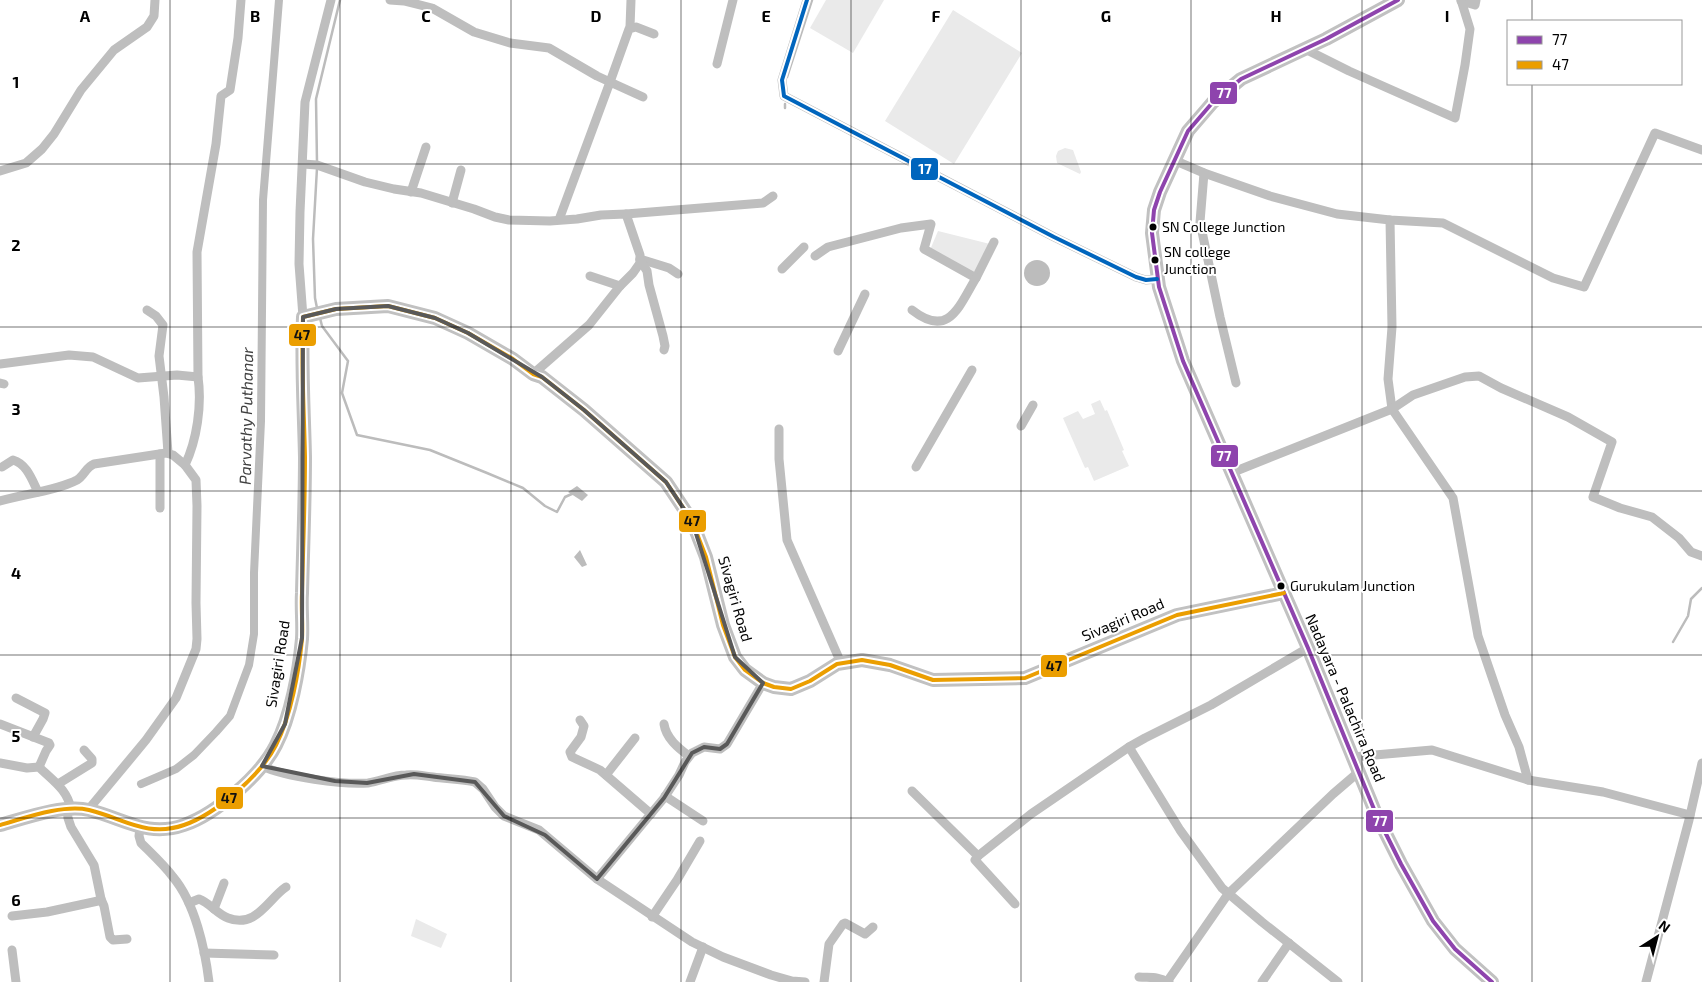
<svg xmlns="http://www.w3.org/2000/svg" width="1702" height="982" viewBox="0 0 1702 982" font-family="'Exo 2',sans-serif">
<rect width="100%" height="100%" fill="#fff"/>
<g fill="#eaeaea">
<polygon points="826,0 884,0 853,53 810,28"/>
<polygon points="953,10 1022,53 954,164 885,121"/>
<polygon points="1065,148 1073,150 1081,172 1080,174 1057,163 1056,156 1058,151"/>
<polygon points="938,231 990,244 974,273 930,250"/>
<polygon points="1100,400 1105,411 1107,410 1124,450 1122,451 1129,466 1094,481 1088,467 1085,468 1063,418 1078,411 1083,419 1095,414 1091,404"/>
<polygon points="416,919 447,934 441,948 411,936"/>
</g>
<g fill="#bcbcbc">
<circle cx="1037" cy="273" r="13"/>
<polygon points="577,486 588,495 582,501 568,492"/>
<polygon points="580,550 587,565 582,567 574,557"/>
</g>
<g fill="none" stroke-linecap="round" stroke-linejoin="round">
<g stroke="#bcbcbc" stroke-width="2.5">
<polyline points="787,77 812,0"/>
<polyline points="785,108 785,104"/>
<polyline points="317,163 316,99 340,0"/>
<polyline points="317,168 313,239 315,298 317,308"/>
<polyline points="320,318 322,326 348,361 342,393 357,435 430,450 487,473 523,488 545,506 557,512 565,497 574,493"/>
<polyline points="1673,642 1688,616 1691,599 1702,588"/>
</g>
<polyline stroke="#bcbcbc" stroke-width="8" points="141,784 176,769 194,755 216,732 230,716 249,665 254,634 254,573 261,421 263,200 279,0"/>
<g stroke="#bebebe" stroke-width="9">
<polyline points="390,0 404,1 432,8 474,32 510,43 549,48 597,76 610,82 629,29 636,27 654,34"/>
<polyline points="807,0 782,80 784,96 1054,237 1136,277 1146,280 1157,279"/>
<polyline points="1461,1 1475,5 1476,0"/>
<polyline points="630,27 631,0"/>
<polyline points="1305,49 1349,71 1455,118 1465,65 1470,29 1461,0"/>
<polyline points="717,64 733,0"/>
<polyline points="1176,161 1204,173 1270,196 1337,214 1390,220 1443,223 1553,278 1584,287 1655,133 1702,150"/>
<polyline points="303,164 317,165 365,182 394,189 421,193 474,209 495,217 509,220 550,221 577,219 601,215 626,214 640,255 640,263 633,273 620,286 589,325 533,374"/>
<polyline points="0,171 26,163 42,149 54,134 81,90 114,50 147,27 154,16 155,0"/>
<polyline points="1204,173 1200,222 1220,317 1236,383"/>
<polyline points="411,192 426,147"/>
<polyline points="452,203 461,170"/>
<polyline points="626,214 763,203 773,196"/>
<polyline points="560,217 610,82 643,97"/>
<polyline points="1390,220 1392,327 1388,379 1392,409 1453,498 1478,636 1505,715 1519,747 1528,780 1603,792 1690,815"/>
<polyline points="815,256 828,247 901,228 931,224 924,249 976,278 994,242"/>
<polyline points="640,259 669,268 678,274"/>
<polyline points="640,260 647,271 649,285 663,336 665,346 664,350"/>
<polyline points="782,269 804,247"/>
<polyline points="590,276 620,286"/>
<polyline points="147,310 156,316 163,325 159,356 164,397 168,453"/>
<path d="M912,310C949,339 959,306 976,278"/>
<polyline points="303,317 299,264 300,212 305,102 331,0"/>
<polyline points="838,351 865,294"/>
<polyline points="0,364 69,355 93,357 138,378 177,375 198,377"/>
<polyline points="0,383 4,384"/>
<polyline points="1021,426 1033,405"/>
<polyline points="779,429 779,459 787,540 841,663"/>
<polyline points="160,454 160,508"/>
<path d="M2,467L13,460C27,464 32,480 38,492"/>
<polyline points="916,467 972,370"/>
<polyline points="1231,473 1392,409 1413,395 1465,377 1479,376 1501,388 1568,417 1612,442 1593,497 1620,508 1652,517 1679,538 1691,552 1702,556"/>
<path d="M0,501C23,494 56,491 77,480C84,476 86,467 94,464L166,453L173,455L185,465"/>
<polyline points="1308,648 1211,705 1145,738 1129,747 1180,830 1222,888 1262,922 1338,982"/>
<polyline points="16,698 45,713 43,719 33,737"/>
<polyline points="580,720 584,726 581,737 570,752 572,757 600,770 651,814"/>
<polyline points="0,724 49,743 50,745 46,751 39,767"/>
<path d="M664,724C666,738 678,748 689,756"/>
<polyline points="1352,757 1432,750 1528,780"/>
<path d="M0,763L27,768L39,767C53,781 67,789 71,809"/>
<path d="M262,766C285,777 343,785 368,783C381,781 393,775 406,775C415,774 424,776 433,777C447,779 461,779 475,782L483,789L495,807L504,816L539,830L597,879L692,942L723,957L771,975L792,981L805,982"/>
<polyline points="606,775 635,738"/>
<polyline points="58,784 92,763 92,759 84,750"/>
<polyline points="912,791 978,856"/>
<polyline points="665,796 703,821"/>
<path d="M88,810L146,740L176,698L196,649L197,639L196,603L197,506L196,480L185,465C197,440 202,405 198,377L197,252L216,144L221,96L230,90L238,38L241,0"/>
<path d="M140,828L139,836L141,843C152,854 164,865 173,877C195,903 205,949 209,982"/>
<polyline points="597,879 664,798 679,775 685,762 692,753 704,747 720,749 727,744 763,683"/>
<polyline points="101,899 104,906 110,937 113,940 127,939"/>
<path d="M189,903L199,899C210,903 217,914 228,918C256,929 268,899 286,887"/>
<polyline points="1015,904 975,860 978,856 1031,814 1129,747"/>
<polyline points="214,909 224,883"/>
<polyline points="12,916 47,912 98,901 101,899 94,865 71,827 68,818 67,809"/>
<polyline points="652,917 677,880 700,841"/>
<polyline points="12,950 16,982"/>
<polyline points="204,953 274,955"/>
<path d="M1139,977C1148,978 1159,976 1167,982"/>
<polyline points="690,982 703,947"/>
<polyline points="824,982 829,944 843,924 845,923 865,934 873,927"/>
<polyline points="1169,982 1169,979 1228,894 1333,794 1354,776 1360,774"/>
<polyline points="1262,982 1289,943"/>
<polyline points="1646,982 1689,820 1702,763"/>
</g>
<g stroke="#c1c1c1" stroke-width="14">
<polyline points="1398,0 1326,39 1241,79 1213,102 1188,131 1160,192 1154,210 1152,233 1159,287 1183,361 1308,648 1376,814 1401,864 1433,921 1455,949 1492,982"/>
<path d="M0,825C25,818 63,804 89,810C123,818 147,838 184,825C216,814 261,775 276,745C291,716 299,671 302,639C303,624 301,608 302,593C303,548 305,502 305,457C304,410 301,364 303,317L336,309L388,306L435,318L468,333L513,359L533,374L542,377L584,410L666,482L692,521L706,557L723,625L735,657L745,670L763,683L774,687L791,689L810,681L837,664L862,660L890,665L933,680L1025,678L1177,615L1284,593"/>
</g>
<g stroke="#fff" stroke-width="8">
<polyline id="bus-1" points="1398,0 1326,39 1241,79 1213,102 1188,131 1160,192 1154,210 1152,233 1159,287 1183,361 1308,648 1376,814 1401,864 1433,921 1455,949 1492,982"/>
</g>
<g stroke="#fff" stroke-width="8">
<path id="bus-2" d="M0,825C25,818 63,804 89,810C123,818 147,838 184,825C216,814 261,775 276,745C291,716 299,671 302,639C303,624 301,608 302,593C303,548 305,502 305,457C304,410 301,364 303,317L336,309L388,306L435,318L468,333L513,359L533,374L542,377L584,410L666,482L692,521L706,557L723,625L735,657L745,670L763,683L774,687L791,689L810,681L837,664L862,660L890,665L933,680L1025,678L1177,615L1284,593"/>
</g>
<g stroke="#fff" stroke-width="8">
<polyline id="bus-3" points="807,0 782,80 784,96 1054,237 1136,277 1146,280 1157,279"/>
</g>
<use href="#bus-1" stroke="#8e44ad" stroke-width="4"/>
<use href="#bus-2" stroke="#eb9e00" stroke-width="4"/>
<use href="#bus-3" stroke="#0065bd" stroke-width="4"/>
</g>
<path fill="none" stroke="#595959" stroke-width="4" stroke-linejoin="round" d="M388,306L435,318L468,333L542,377L584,410L666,482L692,521L735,657L763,683L727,744L720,749L704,747L692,753L664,798L597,879L545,835L504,816L475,782L414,774L367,783L335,781L262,766L285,724L302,638L303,317L336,309Z"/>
<path fill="none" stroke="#000" stroke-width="1" stroke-opacity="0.55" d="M170,0V982M340,0V982M511,0V982M681,0V982M851,0V982M1021,0V982M1191,0V982M1362,0V982M1532,0V21M1532,84V982M0,164H1702M0,327H1702M0,491H1702M0,655H1702M0,818H1702"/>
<g fill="#000" stroke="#fff" stroke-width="2">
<circle cx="1153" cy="227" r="4.5"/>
<circle cx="1155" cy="260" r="4.5"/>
<circle cx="1281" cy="586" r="4.5"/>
</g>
<g text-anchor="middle" stroke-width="4" stroke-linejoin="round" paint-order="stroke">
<g font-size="14" fill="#000" stroke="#fff" text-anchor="start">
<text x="1162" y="232">SN College Junction</text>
<text x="1164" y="257">SN college<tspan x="1164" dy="17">Junction</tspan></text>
<text x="1290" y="591">Gurukulam Junction</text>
</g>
<g font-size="15" fill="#000" stroke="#fff">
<text transform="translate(735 599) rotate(74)" y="5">Sivagiri Road</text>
<text transform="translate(1123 620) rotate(-23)" y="5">Sivagiri Road</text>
<text transform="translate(278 664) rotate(-81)" y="5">Sivagiri Road</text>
<text transform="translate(1345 698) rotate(67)" y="5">Nadayara - Palachira Road</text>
</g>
<g font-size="16" font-style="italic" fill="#404040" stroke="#fff">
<text transform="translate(246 416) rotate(-89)" y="6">Parvathy Puthanar</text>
</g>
</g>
<g font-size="16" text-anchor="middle" font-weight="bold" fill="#000" stroke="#fff" stroke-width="4" stroke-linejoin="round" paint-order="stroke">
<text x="85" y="22">A</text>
<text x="255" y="22">B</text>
<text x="426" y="22">C</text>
<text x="596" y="22">D</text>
<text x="766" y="22">E</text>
<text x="936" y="22">F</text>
<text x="1106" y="22">G</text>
<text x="1276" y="22">H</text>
<text x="1447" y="22">I</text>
<text x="16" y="88">1</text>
<text x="16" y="251">2</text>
<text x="16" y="415">3</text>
<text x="16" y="579">4</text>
<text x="16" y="742">5</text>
<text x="16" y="906">6</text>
</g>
<g stroke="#fff" stroke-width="2">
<rect x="1209" y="81" width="29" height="24" rx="5" fill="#8e44ad"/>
<rect x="910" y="157" width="29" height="24" rx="5" fill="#0065bd"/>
<rect x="288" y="323" width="29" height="24" rx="5" fill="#eb9e00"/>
<rect x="1210" y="444" width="29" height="24" rx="5" fill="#8e44ad"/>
<rect x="678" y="509" width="29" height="24" rx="5" fill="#eb9e00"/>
<rect x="1040" y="654" width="28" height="24" rx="5" fill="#eb9e00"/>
<rect x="215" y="786" width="29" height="24" rx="5" fill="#eb9e00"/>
<rect x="1365" y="809" width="29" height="24" rx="5" fill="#8e44ad"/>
</g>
<g font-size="14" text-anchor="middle" font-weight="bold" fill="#fff">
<text x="1224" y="98">77</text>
<text x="925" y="174">17</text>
<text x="1224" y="461">77</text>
<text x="1380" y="826">77</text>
</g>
<g font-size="14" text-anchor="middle" font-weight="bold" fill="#111">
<text x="302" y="340">47</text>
<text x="692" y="526">47</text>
<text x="1054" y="671">47</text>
<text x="229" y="803">47</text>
</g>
<rect x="1507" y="20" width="175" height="65" fill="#ffffff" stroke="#999999"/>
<rect x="1517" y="36" width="25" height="8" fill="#8e44ad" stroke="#999999"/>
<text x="1552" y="45" font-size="15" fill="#000000">77</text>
<rect x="1517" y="61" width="25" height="8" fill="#eb9e00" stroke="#999999"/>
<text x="1552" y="70" font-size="15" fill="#000000">47</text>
<g transform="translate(1657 937) rotate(36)" stroke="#ffffff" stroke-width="4" paint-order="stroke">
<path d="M0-4L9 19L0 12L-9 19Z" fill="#000000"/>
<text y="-8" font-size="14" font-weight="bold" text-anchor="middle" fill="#000000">N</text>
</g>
</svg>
